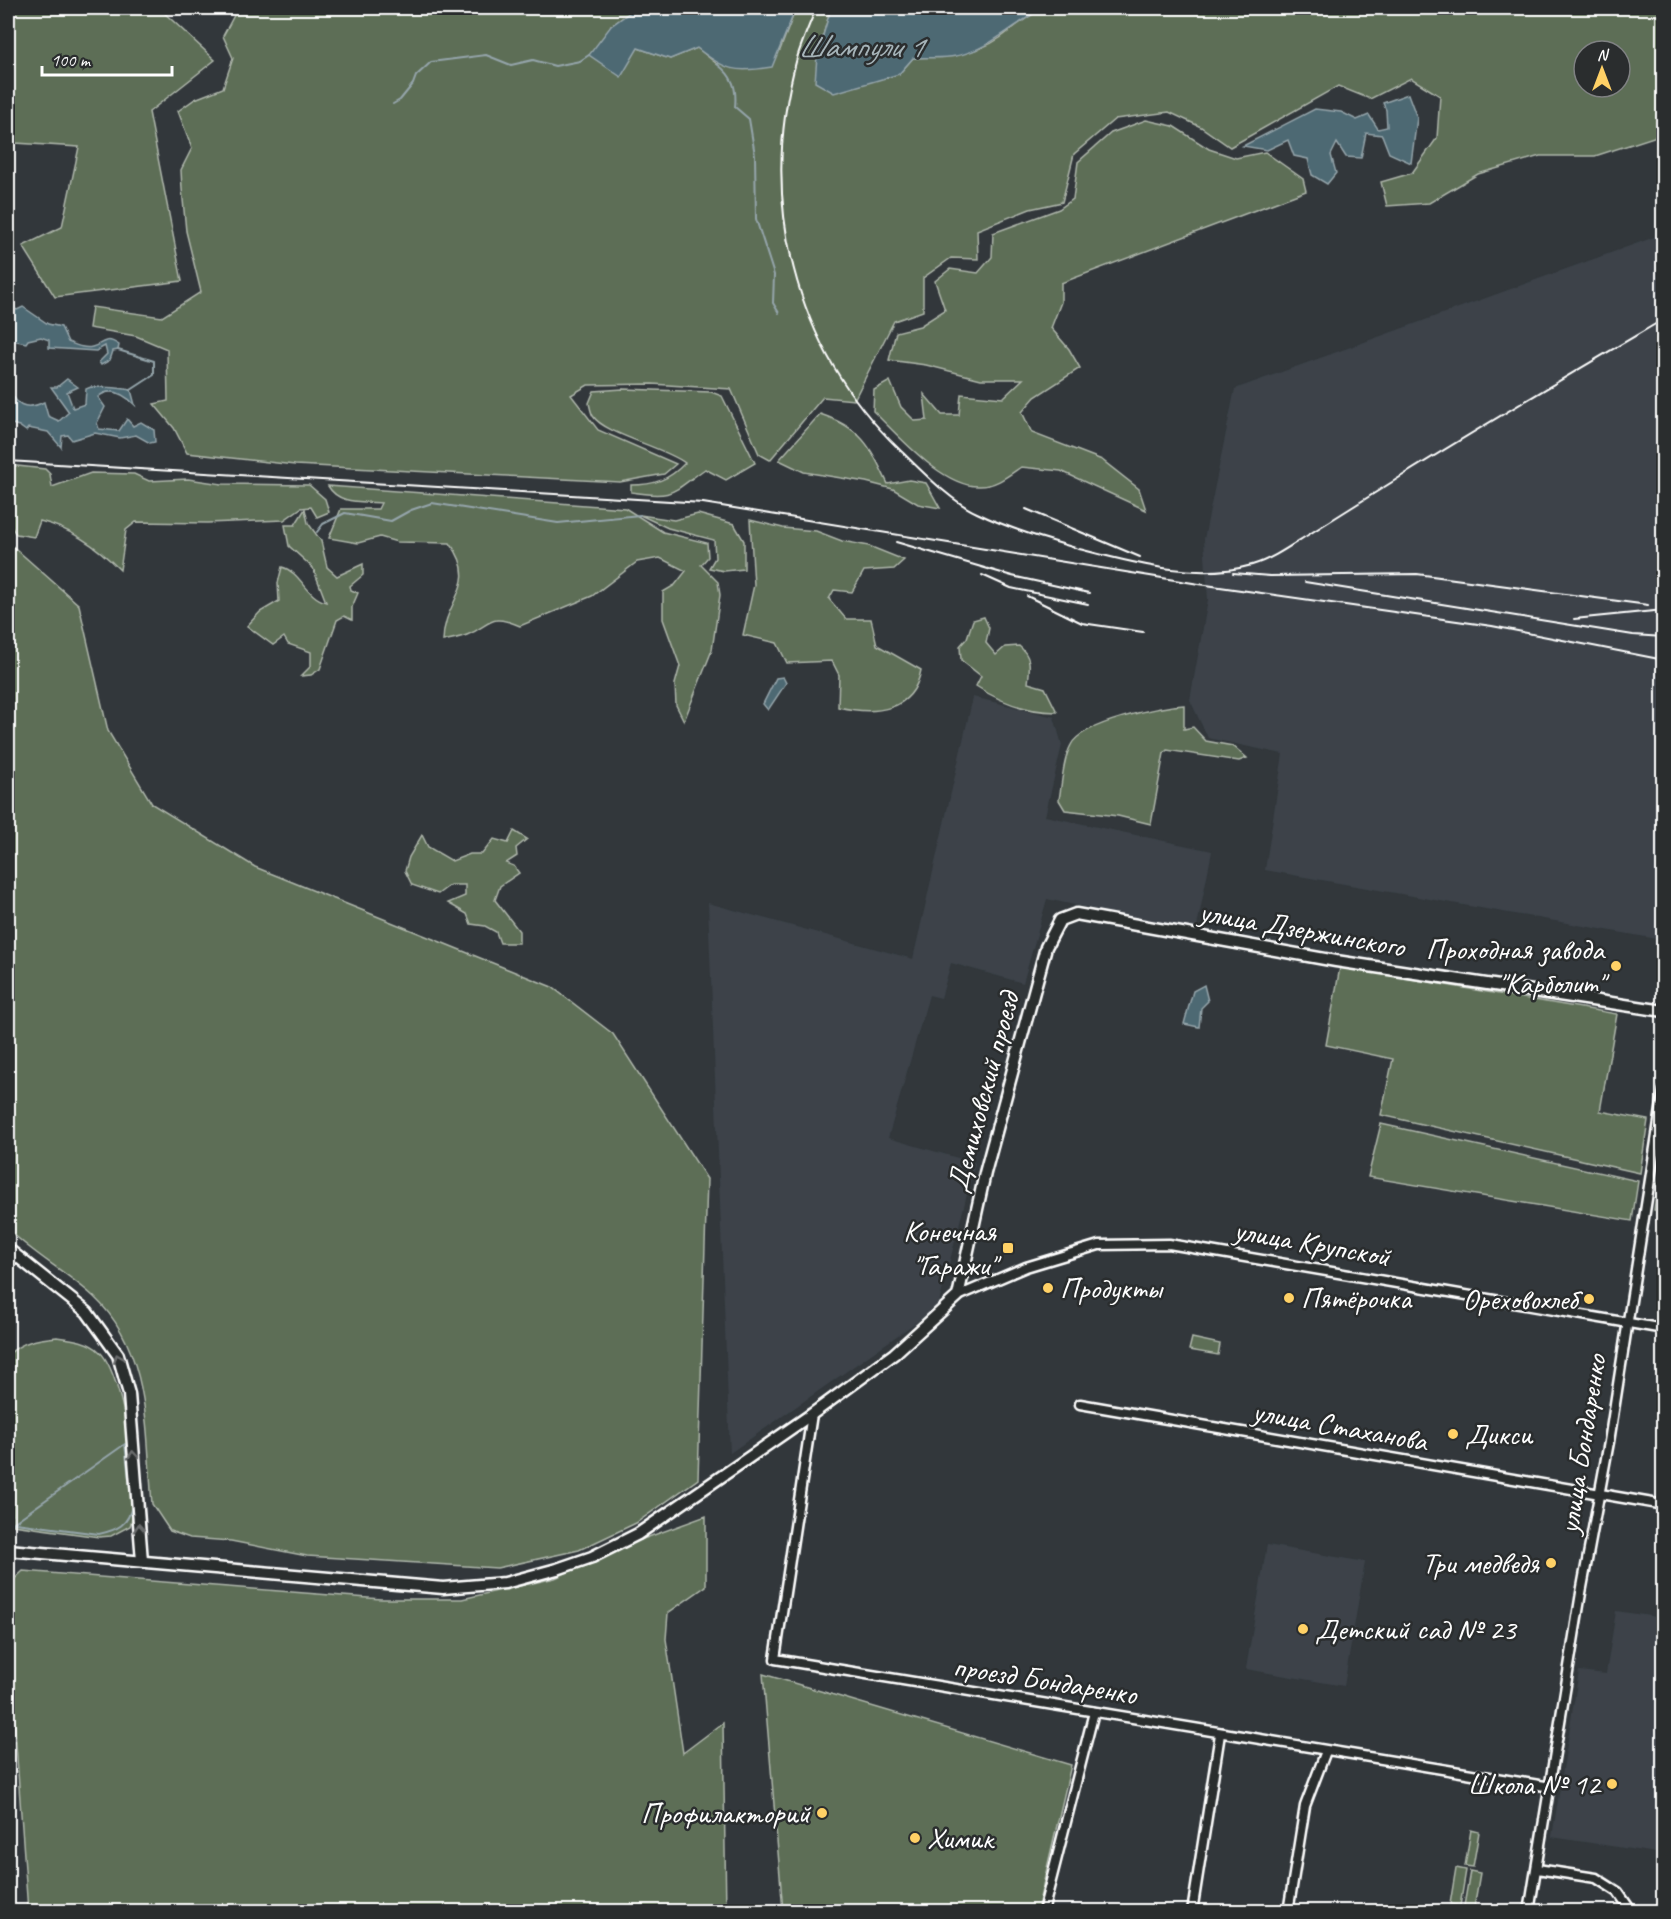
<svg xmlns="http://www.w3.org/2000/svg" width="1671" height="1919" viewBox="0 0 1671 1919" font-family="Caveat,sans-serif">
<rect width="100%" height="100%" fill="#32373b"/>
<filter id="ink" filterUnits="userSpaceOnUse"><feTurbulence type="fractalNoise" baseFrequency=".0167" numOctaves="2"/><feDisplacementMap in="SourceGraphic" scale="12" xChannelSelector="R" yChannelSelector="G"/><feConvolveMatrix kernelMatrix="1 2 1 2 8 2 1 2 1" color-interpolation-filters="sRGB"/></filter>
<g filter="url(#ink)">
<g fill="#3c434a">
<polygon points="1663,234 1663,940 1265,870 1283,754 1208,738 1190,700 1208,600 1204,539 1235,389"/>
<polygon points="973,697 1054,717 1062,745 1045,816 1212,851 1196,931 1047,899 1023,983 951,963 941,998 929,995 888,1138 975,1163 938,1307 730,1453 708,903 913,959"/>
<polygon points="1267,1545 1365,1562 1344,1686 1246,1669"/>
<polygon points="1616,1611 1663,1618 1663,1854 1552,1837 1579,1671 1606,1674"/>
</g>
<g fill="#5d6e57" stroke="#aeb6ab" stroke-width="1.5" fill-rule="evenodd">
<polygon points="8,8 159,8 215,60 149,112 182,281 55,297 23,246 62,227 79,147 15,143 8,137"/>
<path d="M238,8H636L611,26L638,48L670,59L697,48L717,64L780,50L796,8H831L817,56L899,74L913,58C943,57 974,56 1000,38C1015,27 1027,16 1043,8H1663V134L1595,156H1540L1478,174L1429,203L1387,206L1381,182L1412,173L1437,138L1440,96L1411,78L1370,99L1338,86L1230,147L1201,127L1169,112L1115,119L1074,154L1062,202L1030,209L977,230L978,259L951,258L923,278V311L894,321L854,400L823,397L770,460L759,454L731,389L652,384L588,385L571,395L598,430L676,464L664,474L620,482L295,465L187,453L174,428L154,404L168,401L167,349L136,336L89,328L92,307L162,317L201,292L186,231L182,189L181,170L192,148L178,111L195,99L223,88L233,58L223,36ZM1584,51H1620V87H1584Z"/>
<path d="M1146,120L1173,126L1209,149L1236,158L1265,152L1303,179L1306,191L1061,283V302L1051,328L1069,349L1080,368L1035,397L1022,412L1032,433L1102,460L1139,489L1146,510L1061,471L1021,467C1008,476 996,486 980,486C943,488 898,435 873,411L874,390L890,381L901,407L915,421L927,420L924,394L942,415H959L961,394L1003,398L1023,379H981L926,365L889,360L896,332L920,326L945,310L935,281L950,269L978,273L992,257L993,233L1059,209L1073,199L1078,162L1111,133Z"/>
<path d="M623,389L711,392L722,396L755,463L726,480L705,469C672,492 675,499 631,492V485C654,485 669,480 685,463C664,447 604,434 593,416C591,413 590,407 589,403L594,391Z"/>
<path d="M820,414C862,428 870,446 888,484L909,480L926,483L940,508L918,504L893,489L866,482L804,472L779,460Z"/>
<path d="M8,465L45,469L50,474L52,487L91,473L134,474L149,481L188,479L222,484L309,485L325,499L329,512L317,517L311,507L301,508L284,520L207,523L136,522L126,530L120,570C97,546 72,529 40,521L34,537L16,534L8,522Z"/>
<path d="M328,486L625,508L663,532L707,543L708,557L701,565L718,582L720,595L712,650L684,721L676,705L675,684L680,666L663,619V592L675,585L686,571L660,558L637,562L592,596L520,626C488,612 492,625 467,635C459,638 451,639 443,641C443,599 482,586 450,543L397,542L380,537L358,543L329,538L341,509H378L381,503C362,501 339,505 328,486Z"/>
<path d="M305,509L308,523L321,541L327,567L337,576L363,564V575L350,586L351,590L358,593L352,607V620L344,616L337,620L320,669L311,675L301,676L311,666V652L288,644L284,637L273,645L247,626L260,612L279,601L278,583L282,567C301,572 306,597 326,602L313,568L289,546L285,525H295Z"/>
<polygon points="698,514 734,524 744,541 744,569 724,571 709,568 715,558 714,540 668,528 640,515 674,520"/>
<path d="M750,520L783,528L816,531L842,541L869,546L904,560L894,569L864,571L852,592L834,590L829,599L846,619H871L877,645L921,670C913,713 874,715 838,707L839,675L832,661L787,663L777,643L743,635L754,585Z"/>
<path d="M8,542L79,605L108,731L152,804L255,867L552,987L613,1034L707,1179L698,1479L636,1523L579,1550L497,1568L307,1556L231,1541L190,1538L170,1531L152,1504C146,1433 151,1350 94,1297C67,1272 34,1255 8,1229Z"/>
<path d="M984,617L989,628L986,643L996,655L1005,647L1019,646C1032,657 1030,667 1028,683L1045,688L1057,712C1028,712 1000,702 976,686L981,676L961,660L960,646L967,638L973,620Z"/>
<path d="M1184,705V729L1193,727L1206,741L1233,746L1247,758L1239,761L1167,750L1164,753L1151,824L1118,816L1065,810L1059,800C1062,783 1063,760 1071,745C1081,723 1161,706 1184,705Z"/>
<polygon points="514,831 527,839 516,848 517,856 506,863 514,866 519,873 500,886 495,900 519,931 519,943 500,943 496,932 485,926 471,924 467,914 448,903 465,896 465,885 450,885 438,894 412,885 405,871 409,857 422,835 428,847 452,861 470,854 482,854 494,839 508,843"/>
<polygon points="1340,967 1617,1014 1600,1111 1648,1120 1640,1173 1381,1115 1393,1059 1326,1045"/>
<polygon points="1381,1124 1638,1181 1632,1221 1368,1177"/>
<polygon points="1663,1154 1664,1212 1663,1212 1654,1210"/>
<path d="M57,1337C72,1339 89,1341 100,1352C124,1376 142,1496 130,1526L111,1536L99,1537L13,1525L12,1484H8V1355C22,1341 38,1339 57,1337Z"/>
<polygon points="1192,1338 1220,1344 1218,1355 1189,1350"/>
<polygon points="706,1516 706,1586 668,1613 666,1639 683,1753 723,1723 726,1911 28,1911 8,1633 8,1585 23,1571 381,1599 462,1599 555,1578 632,1543"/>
<polygon points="763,1674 1071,1765 1037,1911 783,1911"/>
<polygon points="1471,1830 1479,1832 1473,1867 1465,1866"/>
<polygon points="1456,1868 1466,1870 1460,1906 1450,1904"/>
<polygon points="1470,1871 1480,1873 1474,1908 1464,1906"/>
</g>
<g fill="#4e6973" stroke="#95a5ab" stroke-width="1.5">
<path d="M636,8H796L772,67C735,73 726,71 697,48L670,59L638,48L621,77L589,55L611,26Z"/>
<path d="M831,8H1043C1014,24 989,50 956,56C942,59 927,57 913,58L899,74L834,93L815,82L817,56Z"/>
<polygon points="1408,94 1417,118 1411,163 1389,153 1382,135 1366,133 1361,158 1346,157 1337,143 1331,155 1336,173 1327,184 1312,175 1308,159 1294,156 1288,140 1267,150 1243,146 1315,109 1341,112 1357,120 1369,115 1378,129 1387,127 1386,110 1383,103"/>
<path d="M8,306L17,310L23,307L48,324L61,327L68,342C76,345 84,349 92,347C104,344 105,335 119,345L118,350L113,351L110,360L101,365L99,362L107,354L105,346L96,351L49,348V340L41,337L28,340L26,343L12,340L8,336Z"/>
<path d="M67,379L78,387L67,392L73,408L85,404L86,389L91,387C102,387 117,387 131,390L135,405C125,395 111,386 98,397L105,407L97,423L99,429L119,431L127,419L133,426L141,422L154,430L155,442L150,443L136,435L120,438L95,433L72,440L68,435L62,436L61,447L48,432L28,428L26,431L19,426L8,423L10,386C13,405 26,411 44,402L48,416L59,421L69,412L51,387H57Z"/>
<polygon points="783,677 786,683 768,710 763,704 776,678"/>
<polygon points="1204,985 1208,1001 1201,1008 1199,1027 1184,1024 1193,991"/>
</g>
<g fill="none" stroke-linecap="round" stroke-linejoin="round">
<g stroke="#95a5ab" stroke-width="2">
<path d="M717,64C733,76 737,88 735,107L749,119L755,155L756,219L774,275L773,303L779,313"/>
<polyline points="393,104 400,100 413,84 416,76 431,62 486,55 511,65 533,60 555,66 580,61 589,55"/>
<polyline points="118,350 154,361 154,375 131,390"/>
<polyline points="317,532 323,524 345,513 391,521 411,510 432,503 558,523 640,515"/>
<path d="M8,1522L99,1534C117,1530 129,1525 132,1505L125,1444L13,1523"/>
</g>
<g stroke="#fff" stroke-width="13">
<g id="minor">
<polyline points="958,1296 1026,1267 1099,1245 1169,1244 1664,1329"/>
<polyline points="1080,1404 1664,1505"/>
<polyline points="812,1414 775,1659 1551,1787"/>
<polyline points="1537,1869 1596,1878 1618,1892 1632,1912"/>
<polyline points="1043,1912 1094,1712"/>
<polyline points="1192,1912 1220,1734"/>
<polyline points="1288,1912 1305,1806 1326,1751"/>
<polyline points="1529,1912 1581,1593 1609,1442 1664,1090"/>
</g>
</g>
<g stroke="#fff" stroke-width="15">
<g id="major">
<polyline points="8,1249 87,1312 118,1355 129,1394 142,1561"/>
<polyline points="8,1550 443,1588 505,1583 557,1569 592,1557 638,1534 812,1414 894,1354 958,1296 985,1173 1046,947 1060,920 1076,914 1336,961 1664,1011"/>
</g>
</g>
<use href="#minor" stroke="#2a2d2e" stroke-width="8"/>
<use href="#major" stroke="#2a2d2e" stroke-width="10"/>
<g stroke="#fff" stroke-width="2">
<path d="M816,8C810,24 802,41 797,58C758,199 793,347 899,449C921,470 950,501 977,513C1010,529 1045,539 1079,549C1133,563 1196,581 1252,565C1273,559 1293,544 1311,533C1340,515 1368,497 1397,479C1485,424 1574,372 1664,319"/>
<polyline points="8,461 703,503 1199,584 1492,626 1664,660"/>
<polyline points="1026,509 1140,557"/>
<polyline points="896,542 1012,576 1089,593"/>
<polyline points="1233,573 1270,576 1417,574 1648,605"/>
<polyline points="982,575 1011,588 1088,604"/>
<polyline points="1305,582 1633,635 1664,637"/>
<polyline points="1027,596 1082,623 1143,632"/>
<polyline points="1574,619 1664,610"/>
</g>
</g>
<defs><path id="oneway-chevron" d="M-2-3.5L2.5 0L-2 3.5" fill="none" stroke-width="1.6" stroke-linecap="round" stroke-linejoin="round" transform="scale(1.5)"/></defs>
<g stroke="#6a6c6d">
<use href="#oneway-chevron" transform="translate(118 1358) rotate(-112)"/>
<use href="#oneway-chevron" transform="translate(133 1455) rotate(-95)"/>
<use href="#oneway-chevron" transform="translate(139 1528) rotate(-94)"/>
</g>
</g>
<g fill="#ffd166" stroke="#2a2d2e" stroke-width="2">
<circle cx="1616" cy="966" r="6"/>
<rect x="1002" y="1242" width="12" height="12" rx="3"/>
<circle cx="1048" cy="1288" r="6"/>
<circle cx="1289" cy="1298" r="6"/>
<circle cx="1589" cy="1299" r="6"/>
<circle cx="1453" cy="1434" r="6"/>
<circle cx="1551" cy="1563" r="6"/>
<circle cx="1303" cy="1629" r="6"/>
<circle cx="1612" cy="1784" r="6"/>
<circle cx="822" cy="1813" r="6"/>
<circle cx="915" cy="1838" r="6"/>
</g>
<g text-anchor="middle" stroke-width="5" stroke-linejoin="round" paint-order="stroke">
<g font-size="30" fill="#fff" stroke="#2a2d2e">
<text transform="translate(1302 929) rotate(10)" y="10">улица Дзержинского</text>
<text transform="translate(983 1092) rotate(-75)" y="10">Демиховский проезд</text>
<text transform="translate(1312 1243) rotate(10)" y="10">улица Крупской</text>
<text transform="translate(1340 1426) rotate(10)" y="10">улица Стаханова</text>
<text transform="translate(1582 1444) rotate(-81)" y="10">улица Бондаренко</text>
<text transform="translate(1045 1680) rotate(9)" y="10">проезд Бондаренко</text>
</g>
<g font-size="30" fill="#fff" stroke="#2a2d2e" text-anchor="end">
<text x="1604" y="959">Проходная завода<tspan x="1604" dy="34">"Карболит"</tspan></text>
<text x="996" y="1241">Конечная<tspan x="996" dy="34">"Гаражи"</tspan></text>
<text x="1060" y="1298" text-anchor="start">Продукты</text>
<text x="1301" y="1308" text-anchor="start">Пятёрочка</text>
<text x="1577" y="1309">Ореховохлеб</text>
<text x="1465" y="1444" text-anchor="start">Дикси</text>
<text x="1539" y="1573">Три медведя</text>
<text x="1315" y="1639" text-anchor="start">Детский сад № 23</text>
<text x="1600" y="1794">Школа № 12</text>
<text x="810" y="1823">Профилакторий</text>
<text x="927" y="1848" text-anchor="start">Химик</text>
</g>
<g font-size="32" font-style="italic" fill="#a6b4b9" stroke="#2a2d2e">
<text x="860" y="57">Шампули 1</text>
</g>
</g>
<rect width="1671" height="1919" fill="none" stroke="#2a2d2e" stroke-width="30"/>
<rect x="15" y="15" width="1641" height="1889" fill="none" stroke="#fff" stroke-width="2" filter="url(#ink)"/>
<g transform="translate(1602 69)"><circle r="28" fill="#2a2d2e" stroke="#7f8182" stroke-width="1.5"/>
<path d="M0-4.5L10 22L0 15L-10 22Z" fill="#ffd166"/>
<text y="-9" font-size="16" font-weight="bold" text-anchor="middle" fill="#ffffff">N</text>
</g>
<path d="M42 66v9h130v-9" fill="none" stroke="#ffffff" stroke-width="3"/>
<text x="51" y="66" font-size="18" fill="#ffffff" stroke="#2a2d2e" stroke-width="4.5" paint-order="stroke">100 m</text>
</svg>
